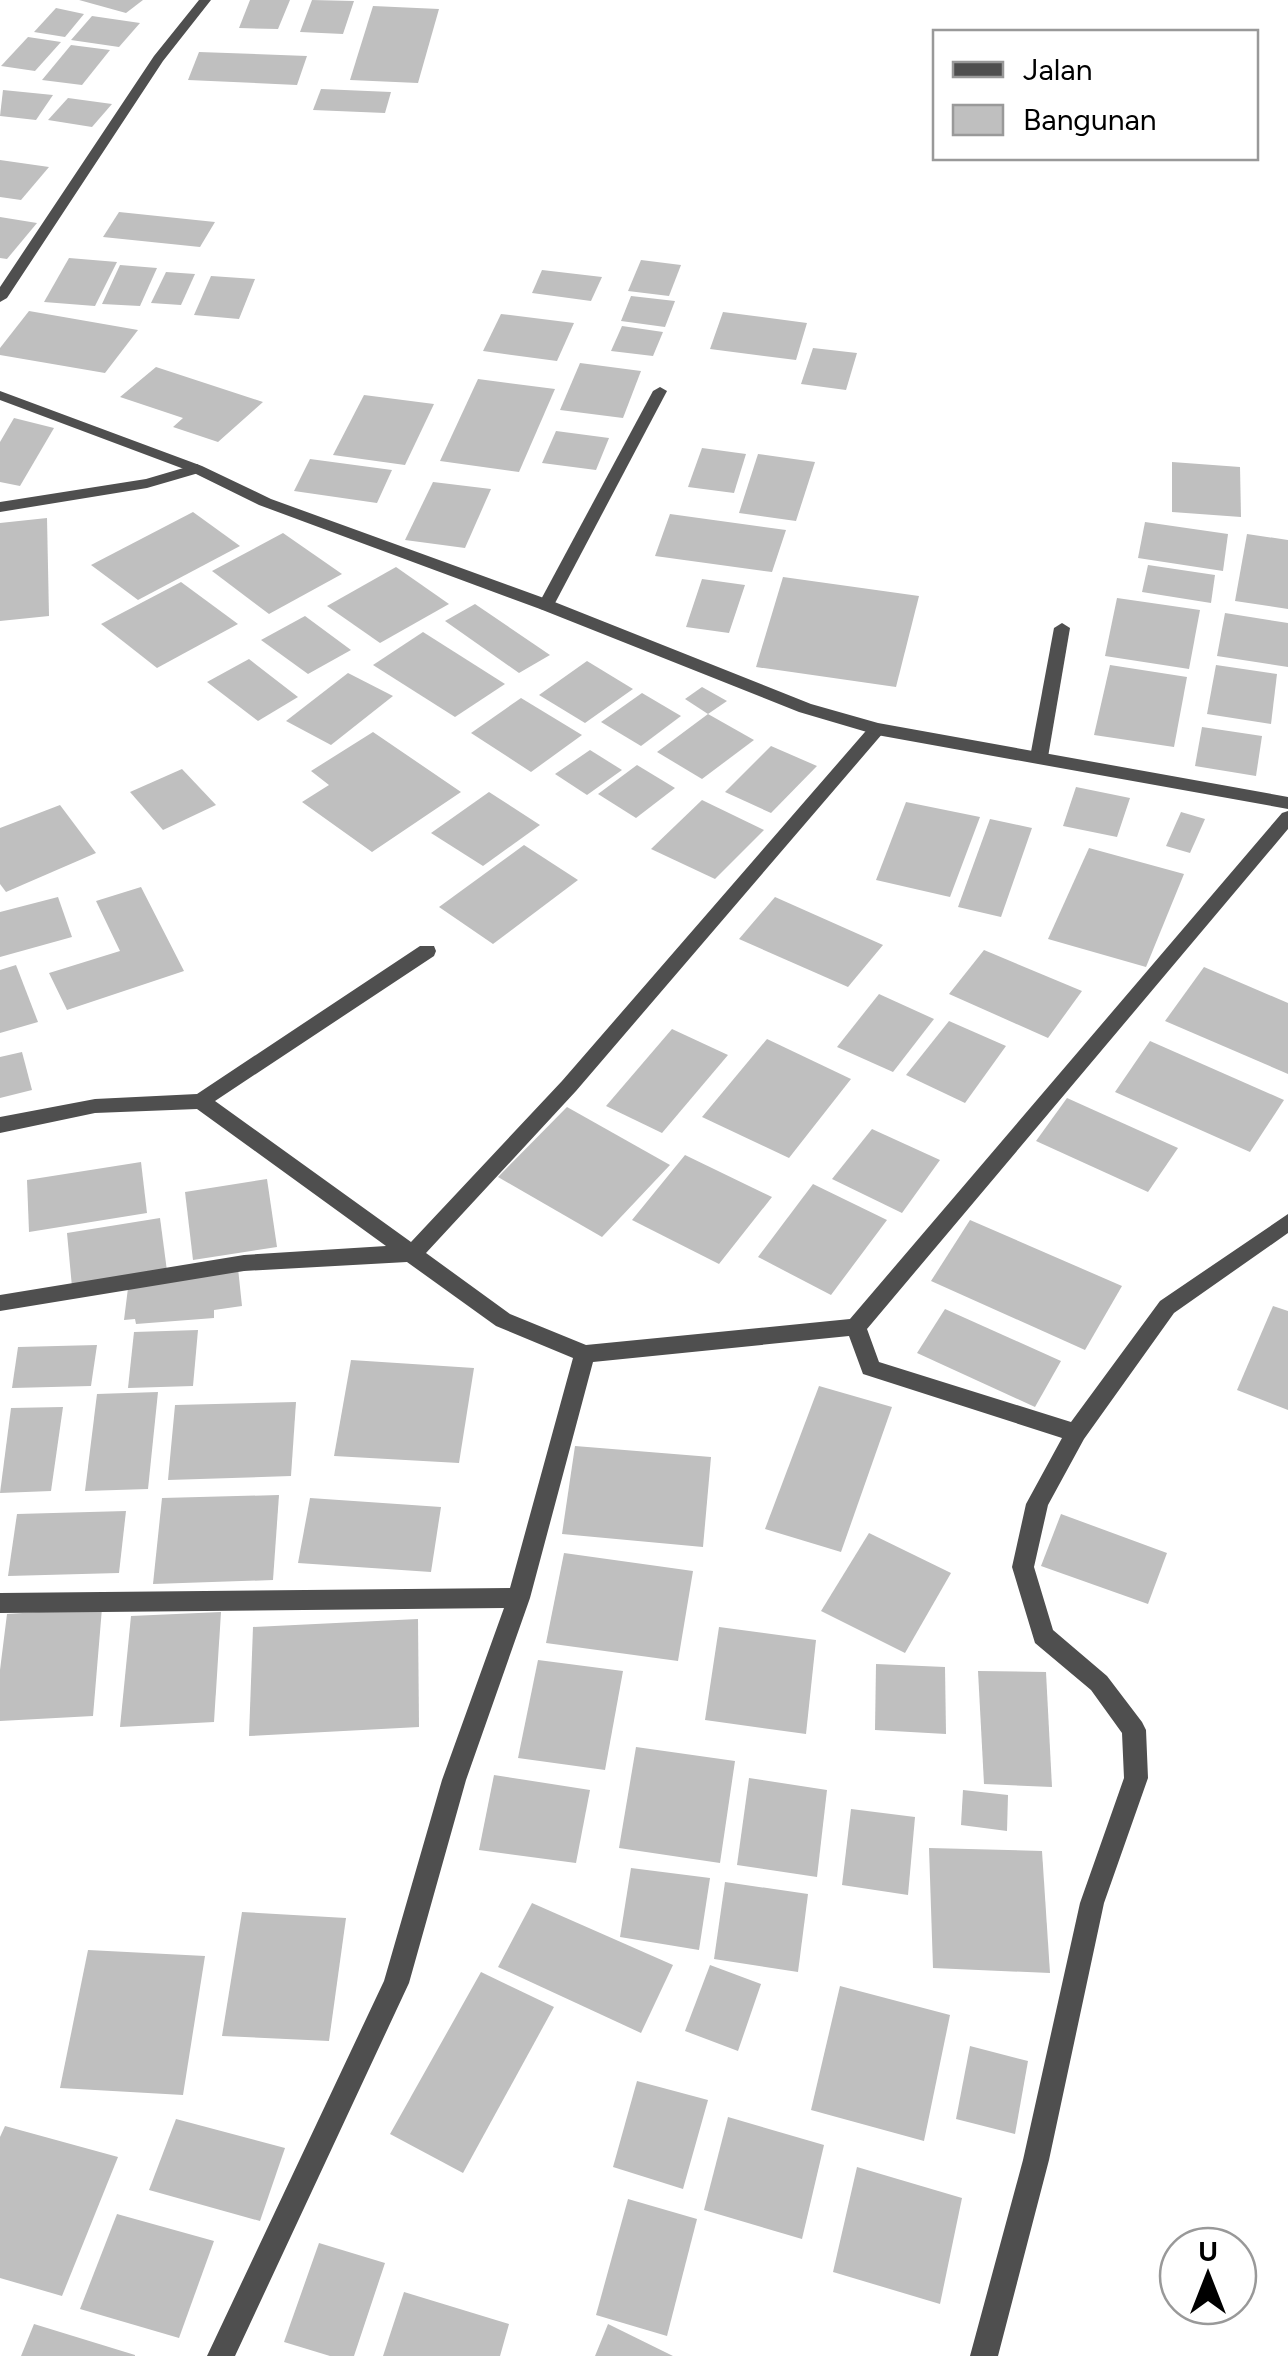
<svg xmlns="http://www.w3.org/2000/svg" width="1288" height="2356" viewBox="0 0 1288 2356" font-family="Figtree,sans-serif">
<rect width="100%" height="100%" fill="#fff"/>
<g fill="#bfbfbf">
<polygon points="79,0 143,0 126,13"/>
<polygon points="250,0 290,0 278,29 239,28"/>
<polygon points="312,0 354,1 343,34 300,32"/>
<polygon points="373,6 439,9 418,83 350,80"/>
<polygon points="56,8 84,14 65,37 34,32"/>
<polygon points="92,16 140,23 119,47 71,40"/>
<polygon points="28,37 61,42 35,71 1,66"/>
<polygon points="71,45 110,50 82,85 42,80"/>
<polygon points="199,52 307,56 297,85 188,80"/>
<polygon points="321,89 391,92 385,113 313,110"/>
<polygon points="3,90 53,95 36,120 0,116"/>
<polygon points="68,98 112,104 92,127 48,120"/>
<polygon points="0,160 49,167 21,200 0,197"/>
<polygon points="119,212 215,222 200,247 103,237"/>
<polygon points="0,217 37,223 7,259 0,258"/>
<polygon points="69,258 117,262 95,306 44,302"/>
<polygon points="641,260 681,265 669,296 628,291"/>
<polygon points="120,265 157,268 140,306 102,304"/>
<polygon points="542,270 602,277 591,301 532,293"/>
<polygon points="166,272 195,274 181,305 151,303"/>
<polygon points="211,276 255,279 239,319 194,315"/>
<polygon points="631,296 675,301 665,327 621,321"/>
<polygon points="29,311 138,330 105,373 0,355 0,348"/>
<polygon points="723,312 807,323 796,360 710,349"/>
<polygon points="501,314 574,323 557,361 483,351"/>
<polygon points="622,326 663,332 653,356 611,351"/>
<polygon points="813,348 857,353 846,390 801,384"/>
<polygon points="580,363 641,371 623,418 560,410"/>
<polygon points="156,367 263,402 218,442 173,427 183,418 120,397"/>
<polygon points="478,379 555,389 519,472 440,461"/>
<polygon points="364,395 434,404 405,465 333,455"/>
<polygon points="14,418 54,428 20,486 0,482 0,442"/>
<polygon points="556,431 609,438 596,470 542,463"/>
<polygon points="702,448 746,454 734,493 688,487"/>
<polygon points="758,454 815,462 796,521 739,513"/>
<polygon points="310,459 392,470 377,503 294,491"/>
<polygon points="1172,462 1240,467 1241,517 1172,512"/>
<polygon points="433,482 491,489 465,548 405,540"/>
<polygon points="193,512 240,546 138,600 91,565"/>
<polygon points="670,514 786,530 772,572 655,556"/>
<polygon points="47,518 49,616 0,621 0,523"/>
<polygon points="1145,522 1228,534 1223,571 1138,558"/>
<polygon points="283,533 342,574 269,614 212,571"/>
<polygon points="1247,534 1288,540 1288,609 1235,601"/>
<polygon points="1148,565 1215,575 1211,603 1142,592"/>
<polygon points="396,567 449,604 380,643 327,606"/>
<polygon points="783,577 919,596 896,687 756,667"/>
<polygon points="702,579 745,585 729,633 686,627"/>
<polygon points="181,582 238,624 157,668 101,624"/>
<polygon points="1117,598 1200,610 1189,669 1105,656"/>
<polygon points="475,604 550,655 519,673 445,621"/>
<polygon points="1225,613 1288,623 1288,667 1217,656"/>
<polygon points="305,616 351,650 308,674 261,640"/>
<polygon points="423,632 505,684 455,717 373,665"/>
<polygon points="249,659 298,697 258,721 207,682"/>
<polygon points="587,661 633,689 585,723 539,695"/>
<polygon points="1110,665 1187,677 1174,747 1094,735"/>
<polygon points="1216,665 1277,674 1271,724 1207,714"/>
<polygon points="348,673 393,696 331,745 286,721"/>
<polygon points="702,687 727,701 708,714 685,699"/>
<polygon points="642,693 681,716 641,746 601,722"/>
<polygon points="521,698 582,735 531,772 471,733"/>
<polygon points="708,714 754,740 702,779 657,752"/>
<polygon points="1202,727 1262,736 1256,776 1195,766"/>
<polygon points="373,732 461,792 372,852 302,802 329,785 311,771"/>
<polygon points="771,746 817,766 771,813 725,792"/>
<polygon points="590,750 622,770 587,795 555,774"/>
<polygon points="637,765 675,788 636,818 598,794"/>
<polygon points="182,769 216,805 163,830 130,792"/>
<polygon points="1076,787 1130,798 1117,837 1063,826"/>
<polygon points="489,792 540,825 483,866 431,833"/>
<polygon points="702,800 764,830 715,879 651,849"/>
<polygon points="906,802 980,817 950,897 876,880"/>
<polygon points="60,805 96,853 6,892 0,884 0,828"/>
<polygon points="1181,812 1205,819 1190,853 1166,846"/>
<polygon points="990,819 1032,828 1001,917 958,907"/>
<polygon points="524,845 578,880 493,944 439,907"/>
<polygon points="1089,848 1184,874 1146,967 1048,939"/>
<polygon points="141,887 184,971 67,1010 49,973 120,951 96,901"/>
<polygon points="58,897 72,937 0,957 0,912"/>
<polygon points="775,897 883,945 848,987 739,939"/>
<polygon points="984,950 1082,991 1048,1038 949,994"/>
<polygon points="16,965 38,1022 0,1033 0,970"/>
<polygon points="1204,967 1288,1003 1288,1074 1165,1021"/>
<polygon points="879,994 934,1019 893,1072 837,1047"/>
<polygon points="949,1021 1006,1046 965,1103 906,1075"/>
<polygon points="672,1029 728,1055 662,1133 606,1106"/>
<polygon points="767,1039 851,1079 789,1158 702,1117"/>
<polygon points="1150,1041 1284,1100 1250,1152 1115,1092"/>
<polygon points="22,1052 32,1090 0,1098 0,1057"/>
<polygon points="1067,1098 1178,1148 1148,1192 1036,1141"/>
<polygon points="567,1107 670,1165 602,1237 498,1177"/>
<polygon points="872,1129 940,1160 902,1213 832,1179"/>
<polygon points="685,1155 772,1197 719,1264 632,1220"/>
<polygon points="141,1162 147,1213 29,1232 27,1180"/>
<polygon points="267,1179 277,1247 193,1260 185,1192"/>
<polygon points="813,1184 887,1220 831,1295 758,1257"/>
<polygon points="160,1218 167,1271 72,1287 67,1233"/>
<polygon points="970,1220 1122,1286 1085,1350 931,1281"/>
<polygon points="238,1268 242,1306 214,1310 214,1318 136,1324 135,1319 124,1320 128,1288"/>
<polygon points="1273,1306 1288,1311 1288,1410 1237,1390"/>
<polygon points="945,1309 1061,1361 1035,1407 917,1353"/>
<polygon points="198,1330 193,1386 128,1388 134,1332"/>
<polygon points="97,1345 91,1386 12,1388 18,1347"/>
<polygon points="351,1360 474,1368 459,1463 334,1456"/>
<polygon points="819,1386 892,1407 841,1552 765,1529"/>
<polygon points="158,1392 148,1489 85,1491 97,1394"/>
<polygon points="296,1402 291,1476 168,1480 175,1405"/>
<polygon points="63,1407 51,1491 0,1493 11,1408"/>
<polygon points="575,1446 711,1457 703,1547 562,1534"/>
<polygon points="279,1495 273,1580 153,1584 162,1498"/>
<polygon points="310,1498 441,1507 431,1572 298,1563"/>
<polygon points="126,1511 119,1573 8,1576 17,1514"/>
<polygon points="1061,1514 1167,1553 1148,1604 1041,1566"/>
<polygon points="869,1533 951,1573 905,1653 821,1611"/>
<polygon points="564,1553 693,1571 678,1661 546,1643"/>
<polygon points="102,1608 93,1716 0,1721 0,1670 7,1614"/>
<polygon points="221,1612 214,1722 120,1727 131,1616"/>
<polygon points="418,1619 419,1727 249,1736 253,1627"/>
<polygon points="719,1627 816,1640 806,1734 705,1720"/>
<polygon points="538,1660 623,1671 605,1770 518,1758"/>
<polygon points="876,1664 945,1667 946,1734 875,1730"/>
<polygon points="978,1671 1046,1672 1052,1787 984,1784"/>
<polygon points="636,1747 735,1761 720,1863 619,1848"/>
<polygon points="494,1775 590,1790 576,1863 479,1850"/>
<polygon points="749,1778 827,1790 817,1877 737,1865"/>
<polygon points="963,1790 1008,1795 1007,1831 961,1825"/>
<polygon points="851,1809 915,1817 908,1895 842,1885"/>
<polygon points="929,1848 1042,1851 1050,1973 933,1968"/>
<polygon points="631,1868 710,1878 699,1950 620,1937"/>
<polygon points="725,1882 808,1894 798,1972 714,1959"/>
<polygon points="532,1903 673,1965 641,2033 498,1967"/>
<polygon points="242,1912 346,1918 329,2041 222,2036"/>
<polygon points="88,1950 205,1956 183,2095 60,2088"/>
<polygon points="710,1965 761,1984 738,2051 685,2031"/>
<polygon points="481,1972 554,2007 463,2173 390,2134"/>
<polygon points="840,1986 950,2015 924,2141 811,2110"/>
<polygon points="970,2046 1028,2061 1015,2134 956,2119"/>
<polygon points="637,2081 708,2100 683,2189 613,2167"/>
<polygon points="728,2117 824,2145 802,2239 704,2210"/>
<polygon points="176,2119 285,2148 260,2221 149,2190"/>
<polygon points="5,2126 118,2157 62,2296 0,2278 0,2137"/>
<polygon points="857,2167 962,2198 940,2304 833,2272"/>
<polygon points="628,2199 697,2219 667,2336 596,2315"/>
<polygon points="117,2214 214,2241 179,2338 80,2309"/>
<polygon points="319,2243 385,2263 354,2356 330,2356 284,2342"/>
<polygon points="404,2292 509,2324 500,2356 383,2356"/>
<polygon points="34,2324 135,2355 135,2356 21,2356"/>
<polygon points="608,2324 673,2356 595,2356"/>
</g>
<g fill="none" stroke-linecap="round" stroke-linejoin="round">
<g fill="#4f4f4f" fill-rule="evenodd">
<polygon points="199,0 211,0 163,61 7,298 0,302 0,287 154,56"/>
<polygon points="660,387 667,391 554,605 546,610 540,609 538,605 653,391"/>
<polygon points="197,464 205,469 202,472 147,488 0,512 0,502 146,479"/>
<polygon points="1062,623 1070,628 1048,757 1039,763 1030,757 1054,628"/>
<polygon points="877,723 886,729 883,733 576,1091 426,1253 510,1314 586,1345 850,1319 1282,813 1288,811 1288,829 867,1329 879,1362 1071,1422 1160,1301 1288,1214 1288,1233 1174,1313 1084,1439 1048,1505 1034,1567 1053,1630 1107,1676 1142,1722 1146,1730 1148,1778 1104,1903 1049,2160 998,2356 970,2356 1023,2160 1080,1903 1124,1778 1122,1733 1091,1690 1035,1643 1012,1567 1026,1504 1062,1438 863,1374 849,1336 593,1362 530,1598 466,1780 409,1983 235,2356 207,2356 384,1981 442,1780 504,1608 0,1613 0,1593 510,1588 573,1358 496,1326 407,1262 244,1271 0,1311 0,1295 244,1255 386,1246 197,1109 95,1113 0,1133 0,1117 95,1099 197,1094 420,946 434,946 436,951 434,956 215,1101 411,1242 562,1081 871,725"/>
</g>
<polygon fill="#4f4f4f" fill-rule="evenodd" points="0,391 202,466 271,499 552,601 811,704 878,723 1288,797 1288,809 877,735 799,712 540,609 259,505 192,472 0,400"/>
</g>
<rect x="933" y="30" width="325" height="130" fill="#ffffff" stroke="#999999" stroke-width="2.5"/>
<rect x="953" y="62" width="50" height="15" fill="#4f4f4f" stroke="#999999" stroke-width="2.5"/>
<text x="1023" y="80" font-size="30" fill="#000000">Jalan</text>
<rect x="953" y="105" width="50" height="30" fill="#bfbfbf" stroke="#999999" stroke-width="2.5"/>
<text x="1023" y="130" font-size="30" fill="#000000">Bangunan</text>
<g transform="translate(1208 2276)"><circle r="48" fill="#ffffff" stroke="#999999" stroke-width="2.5"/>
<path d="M0-8L18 38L0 25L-18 38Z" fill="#000000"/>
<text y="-15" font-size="28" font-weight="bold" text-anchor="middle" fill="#000000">U</text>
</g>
</svg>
